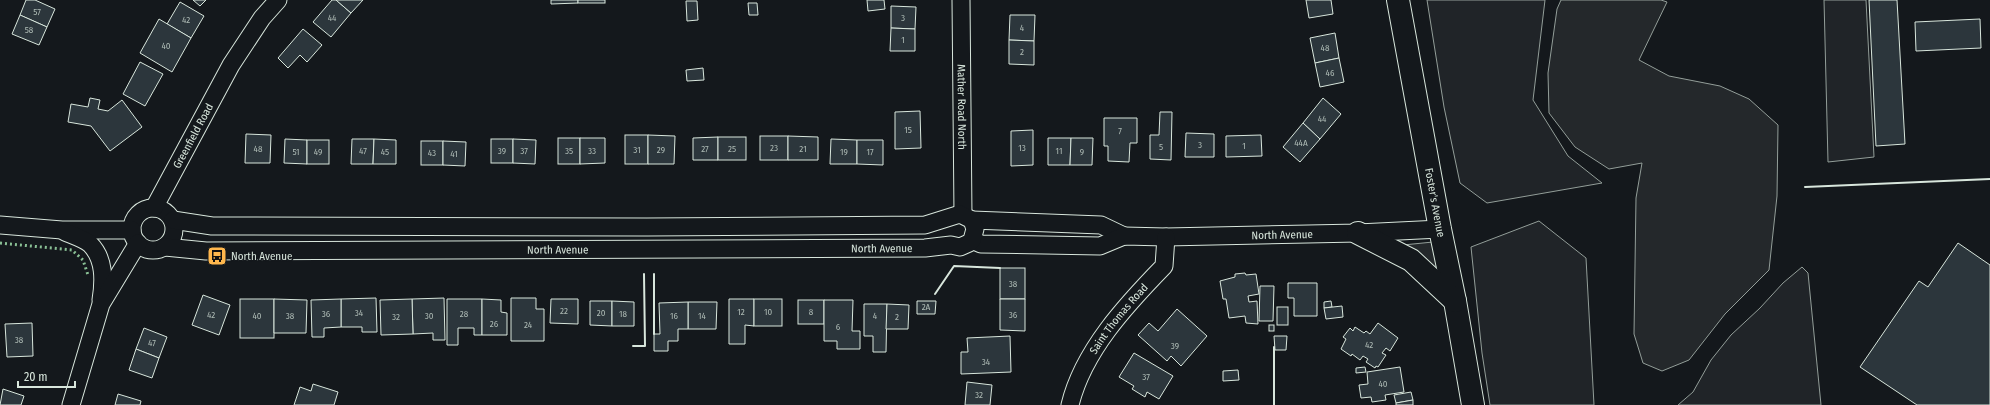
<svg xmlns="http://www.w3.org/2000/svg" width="1990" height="405" viewBox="0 0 1990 405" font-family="'Fira Sans Condensed',sans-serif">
<rect width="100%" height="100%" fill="#14181c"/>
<g fill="#202428" stroke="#939e99">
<polygon points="1427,0 1545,0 1533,100 1568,156 1602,183 1487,203 1460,183 1444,107"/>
<polygon points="1824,0 1866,0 1874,157 1828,162"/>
<polygon points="1539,221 1586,258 1594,405 1490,405 1482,353 1471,247"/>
<polygon points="1802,267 1808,273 1821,405 1678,405 1693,392 1711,360 1731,335 1760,308 1783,283"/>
</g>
<g fill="#24282b" stroke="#939e99">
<polygon points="1561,0 1661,0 1667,2 1639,60 1669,76 1720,86 1749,99 1778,125 1777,196 1769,270 1725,314 1689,360 1662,371 1643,363 1634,334 1636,198 1642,163 1609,169 1575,147 1549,113 1548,73 1557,9"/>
<polygon points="1433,242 1441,276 1403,245"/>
</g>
<g fill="#2c363c" stroke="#d8e6dc">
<polygon points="26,0 35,0 55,9 47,27 20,15"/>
<polygon points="193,0 206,0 200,6"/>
<polygon points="332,0 336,0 351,13 331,37 313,22"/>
<polygon points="336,0 363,0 351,13"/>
<polygon points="551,0 578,0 578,3 551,4"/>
<rect x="578" y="0" width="27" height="3"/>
<polygon points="867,0 884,0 885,9 868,11"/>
<polygon points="1306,0 1331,0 1333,14 1309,18"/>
<polygon points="1869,0 1897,0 1905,144 1876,146"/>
<polygon points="686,1 697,1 698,20 687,21"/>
<polygon points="180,2 204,16 191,38 167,24"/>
<polygon points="748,3 757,3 758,15 749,15"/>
<polygon points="891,6 916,7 915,29 891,28"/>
<polygon points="20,15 47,27 39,45 12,34"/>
<polygon points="1010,15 1035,15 1034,41 1009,40"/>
<polygon points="159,19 191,38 172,72 140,53"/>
<polygon points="1980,19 1981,48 1916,51 1915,22"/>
<polygon points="891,28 915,29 915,51 890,51"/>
<polygon points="303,29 322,45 307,62 300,55 288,68 278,58"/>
<polygon points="1335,33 1339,58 1315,63 1310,38"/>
<polygon points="1009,40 1034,41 1034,65 1009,64"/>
<polygon points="1339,58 1344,82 1320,87 1315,63"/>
<polygon points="140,62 163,74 145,106 123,94"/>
<polygon points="703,68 704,80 687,81 686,70"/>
<polygon points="90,98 100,100 98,109 108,111 122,100 142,127 110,151 91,126 68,122 71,104 88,107"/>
<polygon points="1323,98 1341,114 1320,139 1303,123"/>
<polygon points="920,111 921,148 895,149 895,112"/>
<polygon points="1160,112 1172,112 1171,160 1150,159 1150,135 1159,135"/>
<polygon points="1104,118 1137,118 1137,143 1130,143 1129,162 1108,161 1108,146 1104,146"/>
<polygon points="1303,123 1320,139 1300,162 1283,147"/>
<polygon points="1033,130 1033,165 1011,166 1011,131"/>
<polygon points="1186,133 1214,134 1214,157 1185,157"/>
<polygon points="246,134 271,135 270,163 245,163"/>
<rect x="625" y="135" width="23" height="29"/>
<polygon points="648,135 675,136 674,164 648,164"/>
<polygon points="1261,135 1262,156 1226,157 1226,136"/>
<rect x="760" y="136" width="28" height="24"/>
<polygon points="788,136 818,137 818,160 788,160"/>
<polygon points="718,137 718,160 693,160 693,138"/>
<rect x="718" y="137" width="28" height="23"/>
<rect x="558" y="138" width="22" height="26"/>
<polygon points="580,138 605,138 605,163 580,164"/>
<polygon points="1048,138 1071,138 1070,165 1048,165"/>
<polygon points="1071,138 1093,138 1092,165 1070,165"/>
<polygon points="285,139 307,140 307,164 284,163"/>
<polygon points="352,139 374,139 373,164 351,164"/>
<polygon points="374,139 396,140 396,164 373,164"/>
<rect x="491" y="139" width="22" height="24"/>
<polygon points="513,139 536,140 535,164 513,163"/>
<polygon points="831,139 857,140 857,164 830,164"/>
<rect x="307" y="140" width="22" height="24"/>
<polygon points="857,140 883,140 883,165 857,164"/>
<rect x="421" y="141" width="22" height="24"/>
<polygon points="443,141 466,142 465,166 443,165"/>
<polygon points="1958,243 1990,265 1990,405 1917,405 1860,367 1919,281 1928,287"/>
<rect x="1000" y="268" width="25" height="31"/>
<polygon points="1245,273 1246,275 1256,274 1259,294 1248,296 1249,302 1257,301 1258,324 1246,323 1245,316 1229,318 1226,299 1223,299 1220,281 1235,277 1235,274"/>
<polygon points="1288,283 1317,283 1317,316 1294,316 1294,298 1288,298"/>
<polygon points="1260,286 1274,286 1273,321 1259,321"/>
<polygon points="203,295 230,305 219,335 192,325"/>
<polygon points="376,298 377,332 362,332 362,327 341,327 341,299"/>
<polygon points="444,298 445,340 433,340 433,333 413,334 412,299"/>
<polygon points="511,298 536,298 536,309 544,309 544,341 511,341"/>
<rect x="240" y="299" width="34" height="39"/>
<polygon points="274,299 307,300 306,333 274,333"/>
<polygon points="341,299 341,327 324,328 324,337 312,337 311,300"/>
<polygon points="412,299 413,334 381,335 380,300"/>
<polygon points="447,299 482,299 482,335 474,335 474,328 458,328 458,345 447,345"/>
<polygon points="482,299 501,300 501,312 507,313 507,335 482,335"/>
<polygon points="551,299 578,299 578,324 550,323"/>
<polygon points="729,299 754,299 754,326 745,325 745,344 729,344"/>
<rect x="754" y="299" width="28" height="27"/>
<polygon points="1000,299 1025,299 1025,331 1000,330"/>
<rect x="798" y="300" width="26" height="24"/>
<polygon points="824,300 853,300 852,331 860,331 860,349 837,349 837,341 824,341"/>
<polygon points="590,301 612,301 612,326 590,325"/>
<polygon points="612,301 634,302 634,326 612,326"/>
<polygon points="917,301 936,301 935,314 917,314"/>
<polygon points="1331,301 1332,307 1324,308 1324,302"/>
<polygon points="688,302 717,302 716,329 688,329"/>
<polygon points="688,302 688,329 678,329 678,341 668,341 668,351 654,351 654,334 660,334 659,303"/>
<polygon points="864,304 887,304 886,352 873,352 873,336 864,336"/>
<polygon points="887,304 909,305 908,329 886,329"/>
<polygon points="1342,306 1343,317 1326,319 1324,308"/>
<rect x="1277" y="307" width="11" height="18"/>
<polygon points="1177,309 1207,336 1181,366 1171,356 1167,361 1138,335 1149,323 1158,331"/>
<polygon points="32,323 33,356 7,357 5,324"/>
<polygon points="1378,323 1398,338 1390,351 1386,348 1382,353 1386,355 1378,367 1376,366 1375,368 1366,362 1368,359 1363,356 1360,360 1352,354 1351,356 1341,349 1346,339 1343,337 1350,328 1353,331 1355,327 1364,333 1366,331 1370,334"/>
<rect x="1269" y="325" width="5" height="6"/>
<polygon points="144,328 167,337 159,358 136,349"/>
<polygon points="1010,336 1011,372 961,374 961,352 968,352 967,338"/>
<polygon points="1274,336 1287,336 1286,350 1275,350"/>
<polygon points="136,349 159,358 152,378 129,370"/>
<polygon points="1134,353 1173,376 1159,399 1147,392 1145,397 1132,389 1134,386 1119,377"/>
<polygon points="1365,367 1366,372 1356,373 1356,368"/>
<polygon points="1400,367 1404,392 1385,395 1386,400 1372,402 1371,397 1361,398 1359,385 1368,384 1367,372"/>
<polygon points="1238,370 1239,380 1223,381 1223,371"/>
<polygon points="967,382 992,385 990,405 965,405"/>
<polygon points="313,384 338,392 334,405 294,405 300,387 311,391"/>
<polygon points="3,389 24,396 21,405 0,405"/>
<polygon points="1411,392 1413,400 1396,403 1394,395"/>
<polygon points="118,394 141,401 140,405 115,405"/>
<polygon points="1413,400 1413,405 1396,405 1396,403"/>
</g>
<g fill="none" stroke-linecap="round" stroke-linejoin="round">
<g stroke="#d8e6dc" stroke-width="19">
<g id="street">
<path id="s1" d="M961,0L963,215"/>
<circle cx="153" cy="229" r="21"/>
<path id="s2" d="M154,208L231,65L262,18L278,0"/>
<polyline points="972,220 1101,225 1124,236"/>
<polyline points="0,225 62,230 132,230"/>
<path d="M65,232C72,235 84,239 90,244C105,259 104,281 101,300"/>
<path id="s3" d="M972,240L981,244L1100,246L1124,236L1166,237L1358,233L1440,229"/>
<path id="s4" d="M165,247L206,251L925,248L951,245L960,247L969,243L972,240L975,229L972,220L960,214L925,225L647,227L212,226L173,220"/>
<polyline points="71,405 101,304 138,243"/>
<path id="s5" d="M1070,405C1083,351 1126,305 1164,266L1166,237"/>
</g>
</g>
<g stroke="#d8e6dc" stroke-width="24">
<g id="secondary">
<path id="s6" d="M1398,0L1440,229L1455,301L1473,405"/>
<polyline points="1358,233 1411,260 1455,301"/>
</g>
</g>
<use href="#street" stroke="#14181c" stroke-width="17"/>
<use href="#secondary" stroke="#14181c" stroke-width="22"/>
<polyline stroke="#8ac095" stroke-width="3" stroke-dasharray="2 3" stroke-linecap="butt" points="0,243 72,250 83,260 88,275"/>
<g stroke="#d8e6dc" stroke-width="2">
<polyline points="1805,187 1990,179"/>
<polyline points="654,274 654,334"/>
<polyline points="935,294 954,266 1000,268"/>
<polyline points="633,346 645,346 644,274"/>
<polyline points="1274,405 1274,347"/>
</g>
</g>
<defs>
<g id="bus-square" transform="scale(1)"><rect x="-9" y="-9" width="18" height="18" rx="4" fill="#ffb74d" stroke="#14181c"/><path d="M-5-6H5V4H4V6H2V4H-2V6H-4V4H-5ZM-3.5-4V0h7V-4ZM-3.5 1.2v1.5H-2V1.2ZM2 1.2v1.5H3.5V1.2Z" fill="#111"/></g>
</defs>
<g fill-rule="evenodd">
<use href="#bus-square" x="217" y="256"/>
</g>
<g text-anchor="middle" stroke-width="3" stroke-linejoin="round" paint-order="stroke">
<g font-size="9" fill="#adbab4">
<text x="37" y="15">57</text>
<text x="332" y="21">44</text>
<text x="903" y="21">3</text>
<text x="186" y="23">42</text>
<text x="1022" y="31">4</text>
<text x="29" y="33">58</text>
<text x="903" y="43">1</text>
<text x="166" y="49">40</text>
<text x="1325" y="51">48</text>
<text x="1022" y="55">2</text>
<text x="1330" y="76">46</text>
<text x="1322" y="122">44</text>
<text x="908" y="133">15</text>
<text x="1120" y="134">7</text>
<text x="1301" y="146">44A</text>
<text x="1200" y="148">3</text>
<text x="1244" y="149">1</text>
<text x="1161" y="150">5</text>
<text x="774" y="151">23</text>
<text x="1022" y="151">13</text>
<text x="258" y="152">48</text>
<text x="705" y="152">27</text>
<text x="732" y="152">25</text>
<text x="803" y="152">21</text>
<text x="637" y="153">31</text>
<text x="661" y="153">29</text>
<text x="363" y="154">47</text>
<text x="502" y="154">39</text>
<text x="524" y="154">37</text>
<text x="569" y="154">35</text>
<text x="592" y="154">33</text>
<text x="1059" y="154">11</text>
<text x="296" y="155">51</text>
<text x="318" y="155">49</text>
<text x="385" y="155">45</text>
<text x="844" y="155">19</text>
<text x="870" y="155">17</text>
<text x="1082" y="155">9</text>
<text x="432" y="156">43</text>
<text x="454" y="157">41</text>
<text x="1013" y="287">38</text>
<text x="926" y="310">2A</text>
<text x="564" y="314">22</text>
<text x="741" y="315">12</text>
<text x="768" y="315">10</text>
<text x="811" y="315">8</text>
<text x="359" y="316">34</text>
<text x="601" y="316">20</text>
<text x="326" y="317">36</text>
<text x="464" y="317">28</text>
<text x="623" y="317">18</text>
<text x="211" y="318">42</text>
<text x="1013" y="318">36</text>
<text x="257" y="319">40</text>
<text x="290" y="319">38</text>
<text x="429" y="319">30</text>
<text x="674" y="319">16</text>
<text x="702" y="319">14</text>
<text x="875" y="319">4</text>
<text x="396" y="320">32</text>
<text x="897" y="320">2</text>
<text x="494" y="327">26</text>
<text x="528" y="328">24</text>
<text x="838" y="330">6</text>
<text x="19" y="343">38</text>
<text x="152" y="346">47</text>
<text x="1369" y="348">42</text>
<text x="1175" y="349">39</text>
<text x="986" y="365">34</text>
<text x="1146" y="380">37</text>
<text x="1383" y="387">40</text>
<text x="979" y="398">32</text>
</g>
<g font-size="11" fill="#d8e6dc" stroke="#14181c">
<text dy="4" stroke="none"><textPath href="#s1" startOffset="107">Mather Road North</textPath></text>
<text dy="4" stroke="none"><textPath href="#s2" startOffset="82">Greenfield Road</textPath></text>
<text dy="4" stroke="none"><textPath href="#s6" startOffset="206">Foster's Avenue</textPath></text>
<text dy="4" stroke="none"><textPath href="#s3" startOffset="313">North Avenue</textPath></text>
<text dy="4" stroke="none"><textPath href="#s4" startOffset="717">North Avenue</textPath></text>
<text dy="4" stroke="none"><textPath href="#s4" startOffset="393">North Avenue</textPath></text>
<text dy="4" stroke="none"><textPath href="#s5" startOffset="100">Saint Thomas Road</textPath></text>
</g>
<g font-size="11" fill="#d8e6dc" stroke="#14181c" text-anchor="start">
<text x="231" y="260">North Avenue</text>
</g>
</g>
<path d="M18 381v6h57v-6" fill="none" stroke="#d8e6dc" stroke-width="2"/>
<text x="24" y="381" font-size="12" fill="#d8e6dc" stroke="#14181c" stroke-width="3" paint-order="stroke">20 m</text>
</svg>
